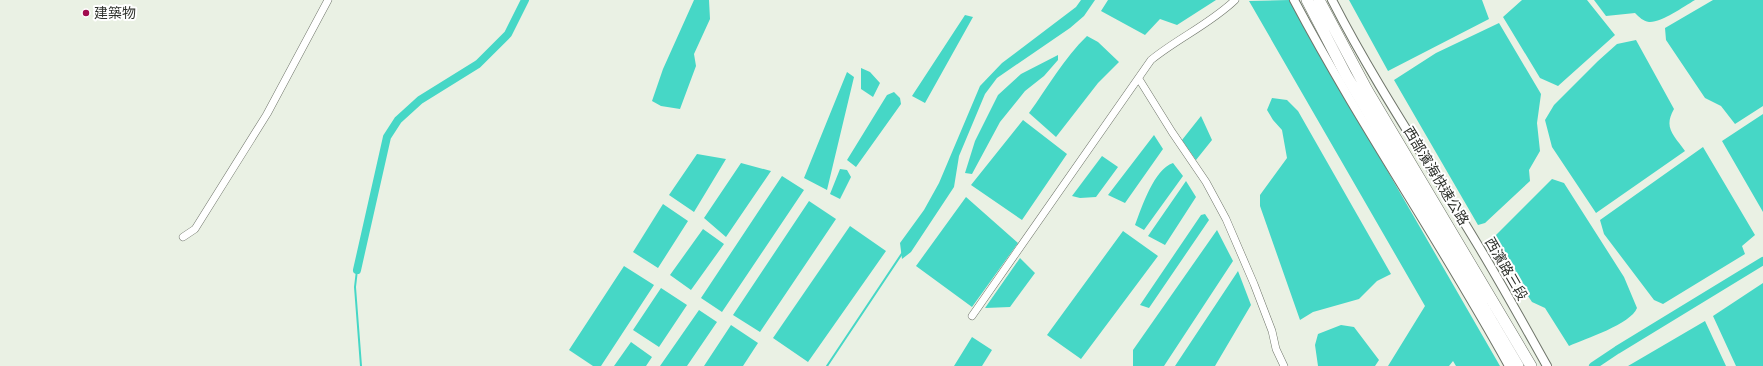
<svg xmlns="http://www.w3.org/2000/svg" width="1763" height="366" font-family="'Nunito Sans','Noto Sans TC',sans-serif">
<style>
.water{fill:#46d7c6}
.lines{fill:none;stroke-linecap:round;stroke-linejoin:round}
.stream{stroke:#46d7c6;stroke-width:2}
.canal{stroke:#46d7c6;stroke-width:8}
.minor-casing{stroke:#6e7469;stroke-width:8}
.tertiary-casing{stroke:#6e7469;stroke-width:10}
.trunk-casing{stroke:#6e7469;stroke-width:12}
.minor{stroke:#fff;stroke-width:7}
.tertiary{stroke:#fff;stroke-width:8}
.trunk{stroke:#fff;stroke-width:11}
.poi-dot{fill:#a10b4e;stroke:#fff;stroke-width:1.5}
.labels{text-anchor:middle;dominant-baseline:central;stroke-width:4;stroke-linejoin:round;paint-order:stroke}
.poi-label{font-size:14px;fill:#2e312c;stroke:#fff;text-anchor:start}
.street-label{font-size:14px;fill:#2e312c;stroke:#fff}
</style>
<rect width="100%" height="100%" fill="#eaf1e4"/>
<path class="water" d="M 694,0 L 709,0 L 710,19 L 694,54 L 696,66 L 680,109 L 661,106 L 652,101 L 663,69 Z
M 1081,0 L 1095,0 L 1084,16 L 1070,28 L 997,78 L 985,94 L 959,156 L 954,187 L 911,252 L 902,259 L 900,243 L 924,210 L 939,183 L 980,86 L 1002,63 L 1076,7 Z
M 1108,0 L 1216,0 L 1177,25 L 1160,19 L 1145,35 L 1101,11 Z
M 1289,0 L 1500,366 L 1456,366 L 1453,361 L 1449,366 L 1388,366 L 1425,306 L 1249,1 Z
M 1349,0 L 1482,0 L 1489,19 L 1388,71 Z
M 1522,0 L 1587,0 L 1615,35 L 1558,86 L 1540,78 L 1503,17 Z
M 1594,0 L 1695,0 C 1683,7 1661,23 1649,22 C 1643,21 1639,17 1635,13 L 1606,16 Z
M 1713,0 L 1763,0 L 1763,106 L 1735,124 L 1721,106 L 1705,98 L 1666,40 L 1665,28 Z
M 965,15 L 973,17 L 925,103 L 912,96 Z
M 1499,23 L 1541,94 L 1537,123 L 1540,151 L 1529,170 L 1530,181 L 1485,223 L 1478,225 L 1394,80 L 1436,53 Z
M 1087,36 L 1098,42 L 1119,62 L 1098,83 L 1056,137 L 1029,113 C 1048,87 1064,58 1087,36 Z
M 1636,40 L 1674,109 C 1663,128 1674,135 1685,151 L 1596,213 L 1552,147 L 1545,120 L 1554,105 L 1598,61 L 1617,44 Z
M 1058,55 L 1058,60 L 1044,76 L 1025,91 L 1000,122 L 972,174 L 965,173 L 975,141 L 998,95 L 1021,74 Z
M 861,68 L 870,72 L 880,83 L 873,97 L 861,89 Z
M 847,72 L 854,77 L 827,190 L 804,178 Z
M 894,92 L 900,98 L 901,104 L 856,167 L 847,160 L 887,95 Z
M 1272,98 L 1287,100 L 1298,111 L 1391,274 L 1377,281 L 1359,299 L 1313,312 L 1300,320 L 1260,206 L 1260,195 L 1287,158 L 1282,130 L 1273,120 L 1267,110 Z
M 1763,114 L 1763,212 L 1722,141 Z
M 1201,116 L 1212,140 L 1196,160 L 1182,140 Z
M 1023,120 L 1067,154 L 1022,220 L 971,185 Z
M 1154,135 L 1163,149 L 1125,203 L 1108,195 Z
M 1703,147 L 1755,235 L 1742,246 L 1745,254 L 1663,304 L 1654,300 L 1604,234 L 1600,220 Z
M 697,154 L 726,159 L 694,212 L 669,195 Z
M 1102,156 L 1118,167 L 1096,197 L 1080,198 L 1072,196 Z
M 741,163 L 771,171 L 726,237 L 704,218 Z
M 1173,163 L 1183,176 L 1144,230 L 1135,225 C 1142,207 1154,169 1173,163 Z
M 840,169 L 847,170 L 851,177 L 840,199 L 830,194 Z
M 782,176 L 804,190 L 722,312 L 701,298 Z
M 1552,179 L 1564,183 L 1624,277 L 1637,308 C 1631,324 1585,339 1569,346 L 1545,308 L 1532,302 L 1499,253 L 1494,237 Z
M 1186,181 L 1196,197 L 1165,245 L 1148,236 Z
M 966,197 L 1018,243 L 972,307 L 916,266 Z
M 809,201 L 836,219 L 760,332 L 733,315 Z
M 663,204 L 688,221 L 658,268 L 633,252 Z
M 1205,214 L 1209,220 L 1149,308 L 1140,305 L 1201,215 Z
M 850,226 L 886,251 L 808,362 L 773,338 Z
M 703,229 L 724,244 L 691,290 L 670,275 Z
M 1217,230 L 1233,261 L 1164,366 L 1133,366 L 1133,350 Z
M 1123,231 L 1158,256 L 1081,359 L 1047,335 Z
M 1020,258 L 1035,273 L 1010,307 L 985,308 Z
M 624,266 L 654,285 L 601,366 L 593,366 L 569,350 Z
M 1238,271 L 1251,305 L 1215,366 L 1175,366 Z
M 1763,283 L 1763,366 L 1736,366 L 1713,316 Z
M 661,288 L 687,305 L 659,347 L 633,330 Z
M 699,310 L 717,322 L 687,366 L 660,366 Z
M 1705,321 L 1726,366 L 1628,366 Z
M 731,325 L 758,343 L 743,366 L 704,366 Z
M 1341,325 L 1354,327 L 1379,360 L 1375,366 L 1318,366 L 1315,345 L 1318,334 Z
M 972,337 L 992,350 L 982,366 L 954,366 Z
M 631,342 L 652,357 L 646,366 L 614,366 Z"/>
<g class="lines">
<path class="stream" d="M 357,270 L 355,287 L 361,366
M 827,366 L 903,252"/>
<path class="canal" d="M 357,270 L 387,137 L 398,120 L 420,100 L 478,64 L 508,34 L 525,0
M 1593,366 L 1617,350 L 1763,261"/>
<defs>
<path id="minor" d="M 1139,79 L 1172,132 L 1206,182 L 1226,219 L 1254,284 L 1272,331 L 1276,349 L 1284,366
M 183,237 L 195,229 L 267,114 L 328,0
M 972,316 L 1151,60 C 1178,38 1210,24 1235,0"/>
<path id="tertiary" d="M 1294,0 C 1360,125 1441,242 1509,366
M 1332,0 C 1375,84 1428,162 1476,242 C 1501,283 1524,325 1547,366"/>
<path id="trunk" d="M 1307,0 L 1346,75 L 1518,366
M 1319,0 L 1367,90 L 1531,366"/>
</defs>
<use href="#minor" class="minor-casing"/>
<use href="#tertiary" class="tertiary-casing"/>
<use href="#trunk" class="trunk-casing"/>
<use href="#minor" class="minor"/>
<use href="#tertiary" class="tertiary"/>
<use href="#trunk" class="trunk"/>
</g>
<circle class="poi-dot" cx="86" cy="13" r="4"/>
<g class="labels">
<g class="poi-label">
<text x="94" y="13">建築物</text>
</g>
<g class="street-label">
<text transform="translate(1436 176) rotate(59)">西部濱海快速公路</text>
<text transform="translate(1506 269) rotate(60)">西濱路三段</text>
</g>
</g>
</svg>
